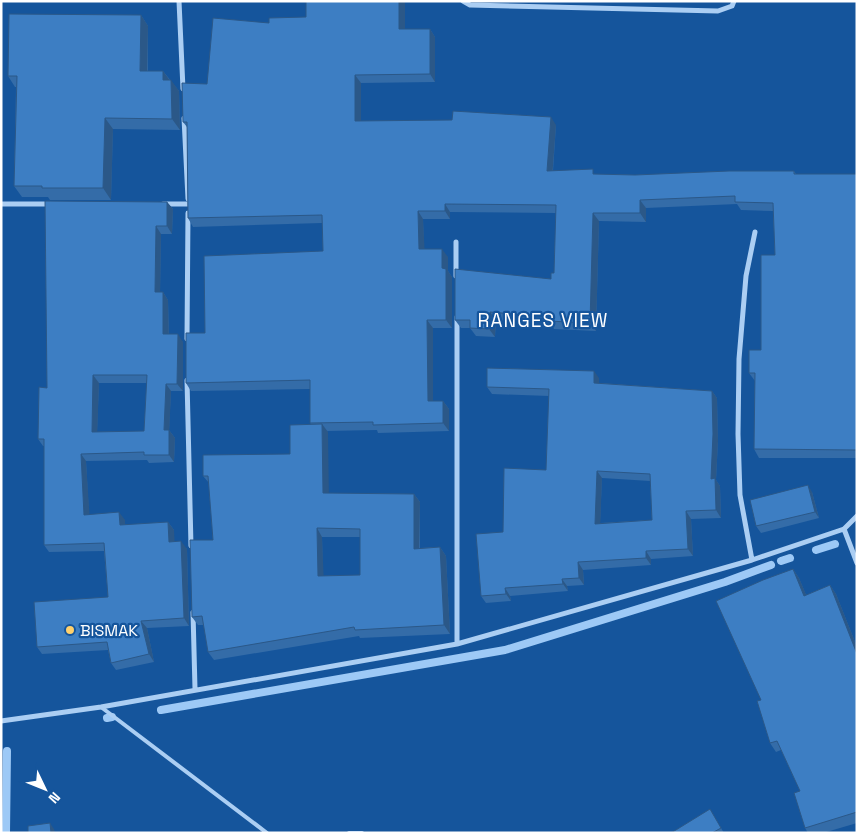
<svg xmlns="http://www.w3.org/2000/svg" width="858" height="834" font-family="'Space Grotesk',sans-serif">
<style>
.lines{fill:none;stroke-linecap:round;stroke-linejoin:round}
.stream{stroke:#9dc9f6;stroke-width:8}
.lane{stroke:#abcef3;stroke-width:4}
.street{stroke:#abcef3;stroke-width:5}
.wall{fill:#346ca8;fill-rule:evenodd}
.shaded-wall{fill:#2b5888}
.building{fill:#3d7ec3;stroke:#2b5888;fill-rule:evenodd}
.poi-dot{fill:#ffd06d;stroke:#15559c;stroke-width:2}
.labels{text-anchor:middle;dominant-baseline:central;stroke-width:4.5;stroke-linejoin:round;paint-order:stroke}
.poi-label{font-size:16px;fill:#fff;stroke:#15559c;text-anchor:start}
.quarter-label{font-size:19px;letter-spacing:1px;fill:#fff;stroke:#15559c}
</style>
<rect width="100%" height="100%" fill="#15559c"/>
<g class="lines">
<path class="stream" d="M 816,550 L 835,544
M 781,561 L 790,558
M 161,710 L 505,650 L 725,582 L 771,565
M 107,718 L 112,717
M 6,833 L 7,751"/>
<path class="lane" d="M 101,707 L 267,833
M 349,833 L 362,833"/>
<path class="street" d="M 179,1 L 183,89
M 463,1 L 470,5 L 718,11 L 732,6 L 734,1
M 184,118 L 188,199
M 1,204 L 50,204
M 163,204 L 188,204
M 456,242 L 456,276
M 457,317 L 457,644
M 187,339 L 188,213
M 187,380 L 191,546
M 844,529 L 857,563
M 752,560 L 740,495 L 738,434 L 739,359 L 746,276 L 755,232
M 193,612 L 195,689
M 1,721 L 101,707 L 457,644 L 752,560 L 844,529 L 857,516"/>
</g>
<path class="wall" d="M 405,1 L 405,29 L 430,29 L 435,37 L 435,82 L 361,83 L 361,121 L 556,125 L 553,171 L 596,174 L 635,175 L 794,171 L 796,174 L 857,174 L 857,458 L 759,458 L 754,449 L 755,381 L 749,373 L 761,350 L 775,255 L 773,211 L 741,210 L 737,204 L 646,208 L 646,222 L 599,221 L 596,331 L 554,329 L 552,325 L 496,320 L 495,337 L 476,336 L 470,328 L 461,328 L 455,320 L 551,279 L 554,273 L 556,213 L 450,212 L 450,219 L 423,219 L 424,249 L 448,257 L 448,271 L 452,277 L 452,328 L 433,328 L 433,401 L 443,401 L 449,409 L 449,431 L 378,433 L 377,430 L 326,431 L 328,432 L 328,493 L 414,494 L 420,502 L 420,548 L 440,547 L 446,556 L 450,634 L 360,638 L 359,636 L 214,660 L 208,652 L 204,625 L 198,625 L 192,617 L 213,540 L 209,483 L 203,476 L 290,454 L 311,424 L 310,423 L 310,389 L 191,391 L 186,383 L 205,333 L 323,251 L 322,223 L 193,227 L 188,218 L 187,127 L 183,122 L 207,84 L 269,23 ZM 322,537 L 360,537 L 360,575 L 323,576 Z
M 141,15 L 148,26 L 148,71 L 163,71 L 179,91 L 180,130 L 113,129 L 111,200 L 50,200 L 48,197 L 22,197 L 14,186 L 16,87 L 15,87 L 8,76 Z
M 167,202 L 173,209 L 172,234 L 161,234 L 160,292 L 163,292 L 168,300 L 169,334 L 183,342 L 183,391 L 171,391 L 169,430 L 175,438 L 174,462 L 149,463 L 147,460 L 86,461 L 89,514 L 125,520 L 125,525 L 168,522 L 174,530 L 174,542 L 187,549 L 189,626 L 147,628 L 154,662 L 116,670 L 111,663 L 108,650 L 42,654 L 37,647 L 108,597 L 104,551 L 49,552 L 44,545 L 44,446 L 43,446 L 38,439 ZM 99,383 L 147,383 L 144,431 L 97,432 Z
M 599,378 L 599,383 L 712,391 L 717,398 L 718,441 L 716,480 L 720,486 L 721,518 L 691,519 L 693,556 L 651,559 L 651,565 L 583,570 L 584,585 L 567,586 L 568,591 L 510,596 L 511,601 L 486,603 L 481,596 L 503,532 L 546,470 L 549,396 L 492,394 L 487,387 ZM 602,478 L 650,481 L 652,520 L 600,523 Z
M 812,492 L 819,518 L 761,533 L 756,526 Z
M 793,569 L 799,578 L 806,595 L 830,585 L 836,594 L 857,647 L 857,823 L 823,833 L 808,833 L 805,828 L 800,791 L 781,750 L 776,752 L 770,743 L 761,700 Z
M 714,816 L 724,833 L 671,833 Z"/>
<path class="shaded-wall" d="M 399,1 L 405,1 L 405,37 L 399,29 Z
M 141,15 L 148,26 L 147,82 L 140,71 Z
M 430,29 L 435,37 L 435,82 L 430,74 Z
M 163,71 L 171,82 L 163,80 Z
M 355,75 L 361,83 L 361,129 L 355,121 Z
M 171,80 L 179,91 L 180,130 L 172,119 Z
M 551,117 L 556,125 L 552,179 L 547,171 Z
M 105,118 L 113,129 L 111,200 L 103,188 Z
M 640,200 L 646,208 L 646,222 L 640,213 Z
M 167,202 L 173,209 L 172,234 L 167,226 Z
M 445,204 L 450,212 L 450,219 L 445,211 Z
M 418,211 L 423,219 L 425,257 L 419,249 Z
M 593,213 L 599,221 L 596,331 L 590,323 Z
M 156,226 L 161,234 L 160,300 L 155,292 Z
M 442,249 L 448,257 L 448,271 L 452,277 L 452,328 L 446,320 L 442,268 Z
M 163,292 L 168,300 L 169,342 L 163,334 Z
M 490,312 L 496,320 L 495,337 L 489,329 Z
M 427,320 L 433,328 L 433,409 L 428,401 Z
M 178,334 L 183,342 L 183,391 L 177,384 Z
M 594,371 L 599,378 L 599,390 L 594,383 Z
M 93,375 L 99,383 L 97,440 L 92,432 Z
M 166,384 L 171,391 L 169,438 L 164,430 Z
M 712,391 L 717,398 L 718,441 L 716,480 L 720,486 L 721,518 L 716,510 L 711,479 Z
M 443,401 L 449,409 L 449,431 L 443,423 Z
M 322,424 L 328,432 L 329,501 L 323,493 Z
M 169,430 L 175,438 L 174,462 L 169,455 Z
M 81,454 L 86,461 L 90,522 L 84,515 Z
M 597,471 L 602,478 L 600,531 L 595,524 Z
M 808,485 L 812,492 L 819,518 L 815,512 Z
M 414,494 L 420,502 L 419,557 L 414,549 Z
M 686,511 L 691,519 L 693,556 L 688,549 Z
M 119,512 L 125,520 L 125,532 L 120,525 Z
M 168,522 L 174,530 L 175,549 L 169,542 Z
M 317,528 L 322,537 L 324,585 L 318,576 Z
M 181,541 L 187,549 L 189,626 L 184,618 Z
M 440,547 L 446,556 L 450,634 L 444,625 Z
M 646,551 L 651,559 L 651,565 L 646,558 Z
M 578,562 L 583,570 L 584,585 L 579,578 Z
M 793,569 L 799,578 L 810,604 L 804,596 Z
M 562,579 L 567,586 L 568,591 L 563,584 Z
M 830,585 L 836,594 L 857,647 L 857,654 Z
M 505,588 L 510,596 L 511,601 L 506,594 Z
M 141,621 L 147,628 L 154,662 L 149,654 Z
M 50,823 L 54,829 L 55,833 L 51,833 Z"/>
<path class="building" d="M 306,1 L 399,1 L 399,29 L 430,29 L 430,74 L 355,75 L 355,121 L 452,120 L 453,111 L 551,117 L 547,171 L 593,169 L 593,174 L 635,175 L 729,171 L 794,171 L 794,174 L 857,174 L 857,450 L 754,449 L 755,373 L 749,373 L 749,350 L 761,350 L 761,255 L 775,255 L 773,203 L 735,202 L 735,196 L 640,200 L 640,213 L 593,213 L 590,323 L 548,321 L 549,317 L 490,312 L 489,329 L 470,328 L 470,320 L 455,320 L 455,269 L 551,279 L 551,273 L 554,273 L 556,205 L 445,204 L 445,211 L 418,211 L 419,249 L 442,249 L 442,268 L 446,269 L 446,320 L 427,320 L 428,401 L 443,401 L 443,423 L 373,425 L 373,422 L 310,423 L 310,380 L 186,383 L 186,333 L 205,333 L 204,256 L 323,251 L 322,215 L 188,218 L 187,122 L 183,122 L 182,83 L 207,84 L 213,18 L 269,23 L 269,18 L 306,17 Z
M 9,14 L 141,15 L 140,71 L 163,71 L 163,80 L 171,80 L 172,119 L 105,118 L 103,188 L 42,188 L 42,186 L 14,186 L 17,76 L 8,76 Z
M 45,201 L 167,202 L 167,226 L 156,226 L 155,292 L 163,292 L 163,334 L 178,334 L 177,384 L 166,384 L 164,430 L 169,430 L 169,455 L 144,455 L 144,452 L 81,454 L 84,515 L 119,512 L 120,525 L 168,522 L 169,542 L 181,541 L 184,618 L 141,621 L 149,654 L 111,663 L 107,642 L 37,647 L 34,602 L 108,597 L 104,543 L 44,545 L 44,439 L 38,439 L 39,387 L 47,388 ZM 93,375 L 147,375 L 144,431 L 92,432 Z
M 487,368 L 594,371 L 594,383 L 712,391 L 713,434 L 711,479 L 715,478 L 716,510 L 686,511 L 688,549 L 646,551 L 646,558 L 578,562 L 579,578 L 562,579 L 563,584 L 505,588 L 506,594 L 481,596 L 476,534 L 503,532 L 504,468 L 546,470 L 549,389 L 487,387 ZM 597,471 L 650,474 L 652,520 L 595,524 Z
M 322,424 L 323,493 L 414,494 L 414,549 L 440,547 L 444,625 L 355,630 L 354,627 L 208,652 L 202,616 L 192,617 L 190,540 L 213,540 L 208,476 L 203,476 L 203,455 L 290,454 L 290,425 ZM 317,528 L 360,529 L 360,575 L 318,576 Z
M 808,485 L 815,512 L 756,526 L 750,500 Z
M 793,569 L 804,596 L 830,585 L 857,654 L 857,812 L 805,828 L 794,793 L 800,791 L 777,741 L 770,743 L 757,701 L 761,700 L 716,601 L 763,580 Z
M 710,809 L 721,828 L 712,833 L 671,833 Z
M 50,823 L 51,833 L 28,833 L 28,826 Z"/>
<circle class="poi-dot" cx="70" cy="630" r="5"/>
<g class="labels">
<g class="poi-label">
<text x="80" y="630">BISMAK</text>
</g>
<g class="quarter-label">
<text x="543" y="320">RANGES VIEW</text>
</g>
</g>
<rect width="858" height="834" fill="none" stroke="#ffffff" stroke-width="5"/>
<g transform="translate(45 789) rotate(133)" stroke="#15559c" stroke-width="4" paint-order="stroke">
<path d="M0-4L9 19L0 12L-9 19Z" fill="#ffffff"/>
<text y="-8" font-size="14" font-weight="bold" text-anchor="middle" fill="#ffffff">N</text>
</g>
</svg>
